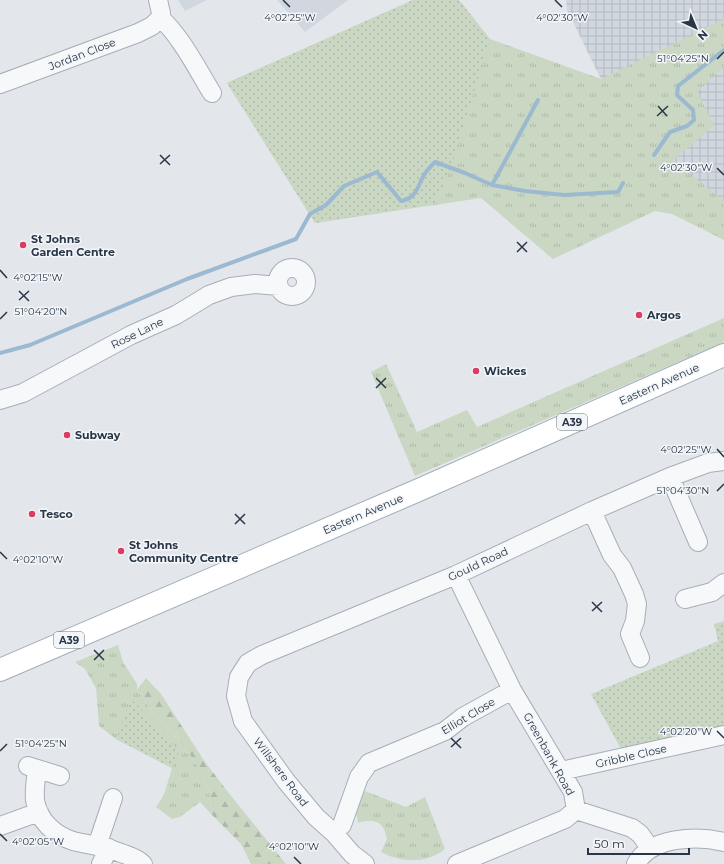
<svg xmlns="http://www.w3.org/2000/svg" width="724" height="864" font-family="Montserrat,sans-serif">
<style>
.built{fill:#d1d7df}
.industrial{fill:url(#industrial-grid)}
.grass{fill:url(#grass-tufts)}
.forest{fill:url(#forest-firs)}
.park{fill:url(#park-dots)}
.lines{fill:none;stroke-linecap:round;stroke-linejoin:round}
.stream{stroke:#9bb9d0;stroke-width:4}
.minor-casing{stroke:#a7aeb7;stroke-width:20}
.major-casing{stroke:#a1adba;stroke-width:24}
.minor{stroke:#f6f8fa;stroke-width:18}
.major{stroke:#fff;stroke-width:22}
.ticks{fill:none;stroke:#283647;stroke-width:1.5}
.poi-dot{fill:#dd3c62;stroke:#f3f6f9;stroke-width:1.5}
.labels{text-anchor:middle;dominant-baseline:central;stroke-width:3;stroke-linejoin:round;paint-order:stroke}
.shield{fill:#f3f6f9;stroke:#65707c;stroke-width:1}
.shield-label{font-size:10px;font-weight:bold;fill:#283647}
.street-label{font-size:11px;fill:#283647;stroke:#f3f6f9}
.poi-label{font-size:11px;font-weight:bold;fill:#283647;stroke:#f3f6f9;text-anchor:start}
.ticks-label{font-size:10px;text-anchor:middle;fill:#283647;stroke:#f3f6f9;stroke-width:3;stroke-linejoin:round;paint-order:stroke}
</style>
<defs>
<pattern id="industrial-grid" width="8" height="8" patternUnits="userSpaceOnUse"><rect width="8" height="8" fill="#d1d7df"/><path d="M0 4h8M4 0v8" fill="none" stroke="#b3b9c1"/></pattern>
<pattern id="grass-tufts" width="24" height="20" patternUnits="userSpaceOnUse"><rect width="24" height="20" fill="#cad7c3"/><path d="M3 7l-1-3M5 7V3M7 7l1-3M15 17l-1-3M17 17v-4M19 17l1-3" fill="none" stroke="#aeb9a9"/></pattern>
<pattern id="forest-firs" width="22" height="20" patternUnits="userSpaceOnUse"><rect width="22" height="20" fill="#cad7c3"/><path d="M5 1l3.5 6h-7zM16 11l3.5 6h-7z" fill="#aeb9a9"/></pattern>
<pattern id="park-dots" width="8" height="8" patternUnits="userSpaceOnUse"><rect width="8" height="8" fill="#cad7c3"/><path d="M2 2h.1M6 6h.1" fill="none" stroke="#aeb9a9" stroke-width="1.8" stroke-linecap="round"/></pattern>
</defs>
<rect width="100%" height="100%" fill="#e3e7ec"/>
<path class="built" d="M 178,0 L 207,0 L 185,11 Z
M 277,0 L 348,0 L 305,32 Z"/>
<path class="industrial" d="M 566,0 L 724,0 L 724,211 L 682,186 L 601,79 L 567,10 Z"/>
<path class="grass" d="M 413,0 L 459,0 L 490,39 L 601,79 L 724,19 L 724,67 L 697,92 L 714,126 L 673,160 L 724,201 L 724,240 L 672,214 L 655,211 L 553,259 L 481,198 L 315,223 L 227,83 Z
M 724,318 L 724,342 L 415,476 L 371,372 L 386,364 L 417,432 L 467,410 L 477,427 Z
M 118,645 L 123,662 L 137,684 L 137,690 L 158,719 L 181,742 L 196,763 L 209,791 L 212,815 L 200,802 L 180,817 L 172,819 L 156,807 L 164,795 L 172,768 L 116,739 L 99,726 L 96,688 L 85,669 L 75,662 Z
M 365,791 L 406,807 L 425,797 L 445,849 C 427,864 401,863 381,852 L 387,839 C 384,821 374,818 358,823 L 356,811 Z"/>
<path class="forest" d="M 146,678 L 161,694 L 205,762 L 228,792 L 286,864 L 251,864 L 241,844 L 212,815 L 209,791 L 196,763 L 181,742 L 158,719 L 137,690 Z"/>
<path class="park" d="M 413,0 L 459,0 L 490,39 L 451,168 L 435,203 L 315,223 L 227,83 Z
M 724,621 L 724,727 L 622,751 L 591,694 L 718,641 L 714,624 Z
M 131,698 L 179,751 L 172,768 L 116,739 Z"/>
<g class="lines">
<path class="stream" d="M 654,155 L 670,132 L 687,126 L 694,120 L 693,110 L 677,95 L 678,86 L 724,50
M 492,185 L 538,100
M 0,353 L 30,345 L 187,279 L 296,239 L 310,214 L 326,205 L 344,186 L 377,172 L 401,201 C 417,198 417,187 424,175 C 427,170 431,166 435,162 L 465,173 L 492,185 L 525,191 L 564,195 L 618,192 L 623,183"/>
<defs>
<path id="minor" d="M 158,0 L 161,13 L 160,18 C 179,33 199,72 212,93
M 0,84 L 138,33 L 152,26 L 160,18
M278 282a14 14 0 1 1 28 0a14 14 0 1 1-28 0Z
M 0,400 L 23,393 L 131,335 L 176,315 L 209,295 L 231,287 L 255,284 L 279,286
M 670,477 L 698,542
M 592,511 L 612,555 L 622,568 L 634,594 L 637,604 L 635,621 L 630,634 L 640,658
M 456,575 L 512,690 L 573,792 L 576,810
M 685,599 L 712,592 L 724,583
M 28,766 L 60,776
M 37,769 C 36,779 34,790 35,800 C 38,820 54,835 73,841 C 89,845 105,846 121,853 C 129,856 137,858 143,864
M 561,771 L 724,735
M 576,810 L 632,828 L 640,834 L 650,848
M 0,826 L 39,812
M 334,833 L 342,825 L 359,777 L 369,763 L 445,731 L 463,717 L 512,690
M 97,846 L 113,798
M 101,864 L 109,848
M 365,864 L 352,854 L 334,833 L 316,817 L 286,781 L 243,721 L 236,696 L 239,677 L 248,663 L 262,655 L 456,575 L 592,511 L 670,477 L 708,463 L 724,461
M 457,864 L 565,819 L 576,810
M 636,864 C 650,837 697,835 724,842"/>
<path id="major" d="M 0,670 L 421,489 L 724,355"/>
</defs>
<use href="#minor" class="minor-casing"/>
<use href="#major" class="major-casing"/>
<use href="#minor" class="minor"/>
<use href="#major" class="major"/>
</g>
<path class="ticks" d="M 283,0 L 290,7M 555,0 L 562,7M 717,59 L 724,52M 658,106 L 667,116M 657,116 L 668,106M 160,155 L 170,165M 160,164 L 170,155M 717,168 L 724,175M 517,242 L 527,252M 517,252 L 527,242M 0,270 L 7,278M 19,291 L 29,301M 19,300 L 29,291M 0,319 L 7,312M 376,378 L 386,388M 376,388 L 386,378M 717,449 L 724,457M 717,491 L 724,484M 235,514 L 245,524M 235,524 L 245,514M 0,552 L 7,559M 592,602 L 602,612M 592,611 L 602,602M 94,650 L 104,660M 94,660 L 104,650M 717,731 L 724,738M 451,738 L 461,748M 451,747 L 461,738M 0,751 L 7,744M 0,834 L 7,841M 294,857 L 301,864"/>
<g class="poi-dot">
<circle cx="23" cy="245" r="4"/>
<circle cx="639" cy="315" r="4"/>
<circle cx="476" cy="371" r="4"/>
<circle cx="67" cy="435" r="4"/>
<circle cx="32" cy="514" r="4"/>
<circle cx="121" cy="551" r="4"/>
</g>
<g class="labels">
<g class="shield">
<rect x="557" y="414" width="30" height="16" rx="3"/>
<rect x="54" y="632" width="30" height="16" rx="3"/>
</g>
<g class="shield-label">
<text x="572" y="422">A39</text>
<text x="69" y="640">A39</text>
</g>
<g class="street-label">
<text transform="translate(82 54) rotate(-21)">Jordan Close</text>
<text transform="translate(137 333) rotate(-26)">Rose Lane</text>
<text transform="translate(659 384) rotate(-24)">Eastern Avenue</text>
<text transform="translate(363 514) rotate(-23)">Eastern Avenue</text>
<text transform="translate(478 564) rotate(-25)">Gould Road</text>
<text transform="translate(468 716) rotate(-31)">Elliot Close</text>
<text transform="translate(549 754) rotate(61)">Greenbank Road</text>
<text transform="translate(631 756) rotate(-13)">Gribble Close</text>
<text transform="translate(281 772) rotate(53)">Willshere Road</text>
</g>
<g class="poi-label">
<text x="31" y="239">St Johns<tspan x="31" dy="13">Garden Centre</tspan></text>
<text x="647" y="315">Argos</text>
<text x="484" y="371">Wickes</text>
<text x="75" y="435">Subway</text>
<text x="40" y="514">Tesco</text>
<text x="129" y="545">St Johns<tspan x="129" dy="13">Community Centre</tspan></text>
</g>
</g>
<g class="ticks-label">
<text x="290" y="21">4°02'25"W</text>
<text x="562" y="21">4°02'30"W</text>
<text x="683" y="62">51°04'25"N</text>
<text x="686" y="171">4°02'30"W</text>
<text x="38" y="281">4°02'15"W</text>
<text x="41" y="315">51°04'20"N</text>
<text x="686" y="453">4°02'25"W</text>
<text x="683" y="494">51°04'30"N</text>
<text x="38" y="563">4°02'10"W</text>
<text x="686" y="735">4°02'20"W</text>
<text x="41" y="747">51°04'25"N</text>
<text x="38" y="845">4°02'05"W</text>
<text x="294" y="850">4°02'10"W</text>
</g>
<g transform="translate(696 28) rotate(136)" stroke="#f3f6f9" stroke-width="3" paint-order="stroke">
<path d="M0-3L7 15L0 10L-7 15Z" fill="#283647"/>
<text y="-6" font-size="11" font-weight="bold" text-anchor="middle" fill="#283647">N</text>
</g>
<path d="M588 848v6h101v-6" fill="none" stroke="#283647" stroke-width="2"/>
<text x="594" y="848" font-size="12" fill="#283647" stroke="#f3f6f9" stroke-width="3" paint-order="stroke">50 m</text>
</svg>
